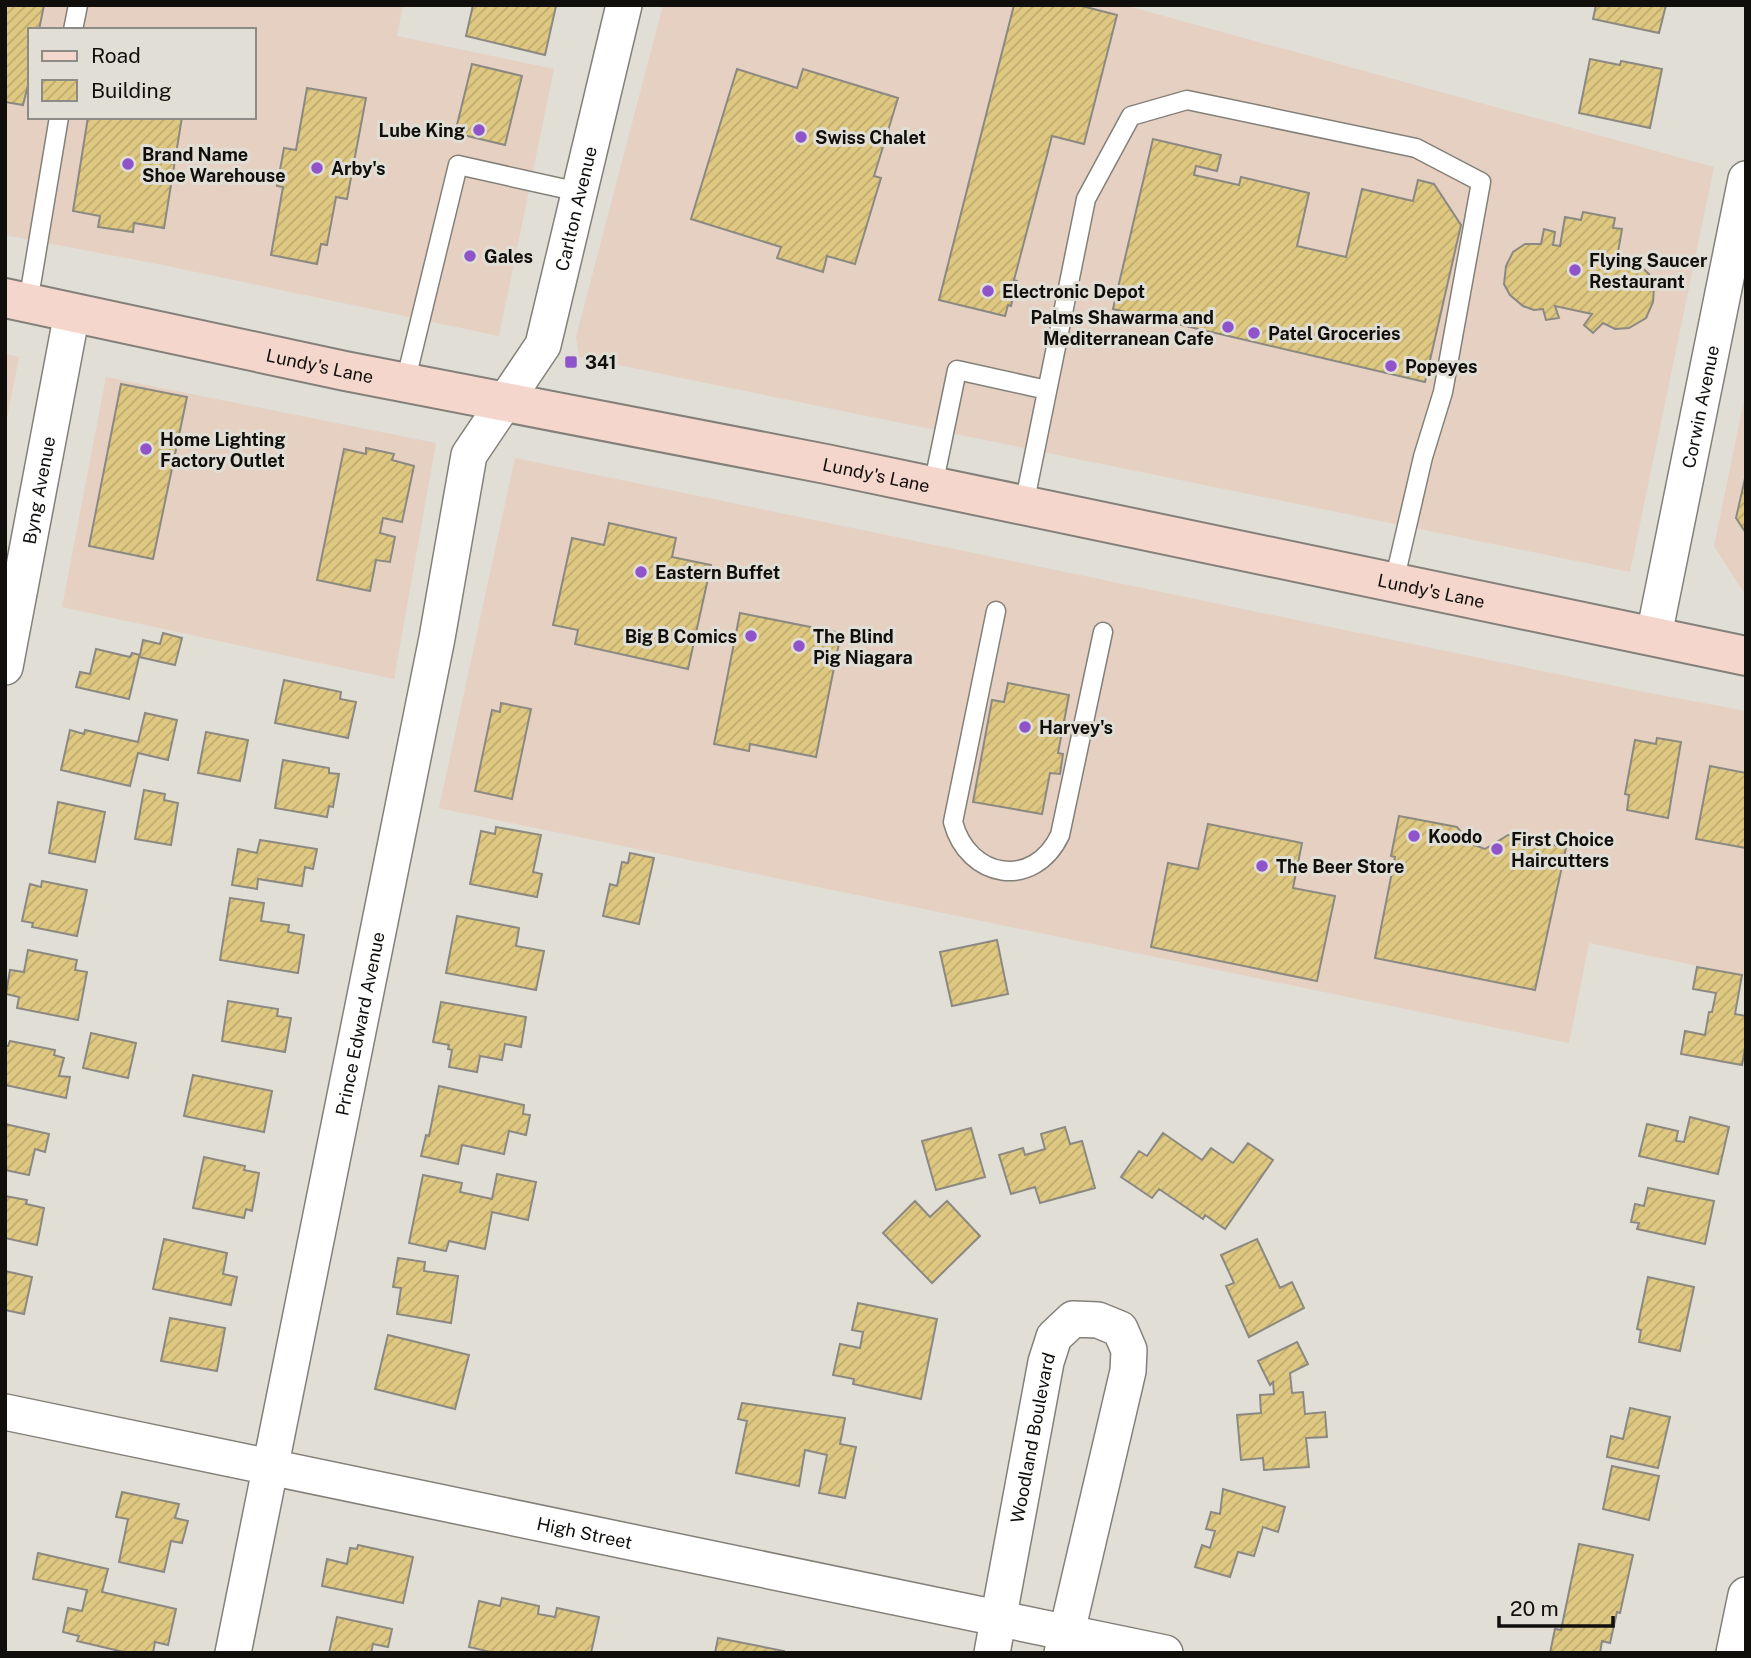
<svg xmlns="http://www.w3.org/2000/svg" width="1751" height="1658" font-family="'Public Sans',sans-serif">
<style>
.commercial{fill:#e5d0c2;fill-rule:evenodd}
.building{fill:url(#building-hatch);stroke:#8c8982;stroke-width:2}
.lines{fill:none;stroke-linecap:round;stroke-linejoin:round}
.service-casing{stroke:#838079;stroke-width:21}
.minor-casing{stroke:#838079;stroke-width:38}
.secondary-casing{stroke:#838079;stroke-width:42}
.service{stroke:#fff;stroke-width:18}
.minor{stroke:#fff;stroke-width:35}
.secondary{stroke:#f5d6cc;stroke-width:38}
.poi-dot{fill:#8f53ca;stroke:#e1ded6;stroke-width:2.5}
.labels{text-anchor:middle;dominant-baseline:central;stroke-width:6;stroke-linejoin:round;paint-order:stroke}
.poi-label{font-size:18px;font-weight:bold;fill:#100f0c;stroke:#e1ded6;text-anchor:start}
.street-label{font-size:18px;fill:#100f0c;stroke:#e1ded6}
</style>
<defs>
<pattern id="building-hatch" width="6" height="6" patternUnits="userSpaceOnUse" patternTransform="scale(1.75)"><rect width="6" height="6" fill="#dfc881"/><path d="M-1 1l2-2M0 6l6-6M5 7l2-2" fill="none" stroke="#beab6e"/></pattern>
</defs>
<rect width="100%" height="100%" fill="#e1ded6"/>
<path class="commercial" d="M 5,5 L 403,5 L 397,36 L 554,69 L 499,336 L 163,265 L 5,235 ZM 30,30 L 254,30 L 254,117 L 30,117 Z
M 663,5 L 1124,5 L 1714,167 L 1630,572 L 579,357 L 576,337 Z
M 5,354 L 19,357 L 5,428 Z
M 106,377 L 436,443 L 394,679 L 62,607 Z
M 1746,391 L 1746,596 L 1714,546 Z
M 515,458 L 1639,691 L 1746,711 L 1746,976 L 1589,943 L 1569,1043 L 439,808 Z"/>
<path class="building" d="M 5,5 L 44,5 L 39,30 L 30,30 L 30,77 L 23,105 L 5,102 Z
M 473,5 L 556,6 L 545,55 L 466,36 Z
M 1014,5 L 1078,5 L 1117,15 L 1084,144 L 1052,136 L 1014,280 L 1017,281 L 1011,306 L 1008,305 L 1005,316 L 939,300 Z
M 1596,5 L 1666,5 L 1659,33 L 1593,19 Z
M 1590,59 L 1620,65 L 1621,61 L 1662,69 L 1650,128 L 1579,113 Z
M 472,64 L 522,76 L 505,145 L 455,133 Z
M 737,69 L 797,88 L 803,69 L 898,98 L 874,176 L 881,178 L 855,264 L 827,256 L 823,272 L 777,258 L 781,247 L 691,219 Z
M 307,88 L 366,98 L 347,199 L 336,197 L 327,245 L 321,244 L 317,264 L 271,255 L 283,187 L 277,186 L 284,148 L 296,150 Z
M 88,117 L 182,117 L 164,228 L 134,223 L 133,232 L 98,227 L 100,216 L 73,211 Z
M 1153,139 L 1221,155 L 1217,171 L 1196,166 L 1194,175 L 1239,185 L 1241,177 L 1309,193 L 1297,246 L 1346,257 L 1362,189 L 1413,201 L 1418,180 L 1434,184 L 1461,225 L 1425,382 L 1113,309 Z
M 1583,212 L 1615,218 L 1613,228 L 1622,229 L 1617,258 L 1637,263 L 1649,274 L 1654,287 L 1653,302 L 1646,318 L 1629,328 L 1615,329 L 1603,323 L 1593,333 L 1584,325 L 1592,314 L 1555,306 L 1559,318 L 1546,320 L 1543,309 L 1534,310 L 1523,306 L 1510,295 L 1504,284 L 1506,266 L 1513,252 L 1525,244 L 1541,244 L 1544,229 L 1555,232 L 1553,245 L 1560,246 L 1565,217 L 1581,220 Z
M 121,384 L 187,397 L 153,559 L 89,546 Z
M 366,448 L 394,454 L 392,460 L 414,466 L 402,522 L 383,518 L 380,533 L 395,537 L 390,562 L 376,560 L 370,591 L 317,580 L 344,449 L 366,454 Z
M 1746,474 L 1746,533 L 1736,518 Z
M 609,523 L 676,538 L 672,557 L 711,565 L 688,669 L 575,644 L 578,630 L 553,625 L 572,538 L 604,545 Z
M 740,613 L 841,633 L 816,757 L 750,744 L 749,751 L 714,744 Z
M 163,633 L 182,638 L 175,665 L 139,657 L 129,699 L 76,687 L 80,672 L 90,674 L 96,649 L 130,657 L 132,653 L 140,655 L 143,640 L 160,644 Z
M 284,680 L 341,692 L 340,699 L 356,702 L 348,738 L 275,723 Z
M 1008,683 L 1069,695 L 1058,753 L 1063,754 L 1060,774 L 1050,773 L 1042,814 L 973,802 L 992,700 L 1004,702 Z
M 501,703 L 531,709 L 512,799 L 475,791 L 492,710 L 500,712 Z
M 145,713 L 177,720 L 168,760 L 138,753 L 130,786 L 61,770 L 70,730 L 84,734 L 85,730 L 138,742 Z
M 206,732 L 248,740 L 240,781 L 198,773 Z
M 1657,738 L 1681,742 L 1668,818 L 1627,810 L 1629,795 L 1625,794 L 1635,740 L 1656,744 Z
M 283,760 L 329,768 L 329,773 L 339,774 L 333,807 L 329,806 L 327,817 L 275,808 Z
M 1710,766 L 1746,773 L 1746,848 L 1696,839 Z
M 144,790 L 165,794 L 164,800 L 178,803 L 171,845 L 135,839 Z
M 58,802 L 105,812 L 95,862 L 49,853 Z
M 1399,816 L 1457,827 L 1471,844 L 1485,849 L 1508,835 L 1566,848 L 1535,990 L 1375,958 L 1395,857 L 1391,856 Z
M 1208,824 L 1302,843 L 1293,888 L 1335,896 L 1317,981 L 1151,947 L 1168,863 L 1198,869 Z
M 496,827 L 541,835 L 533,872 L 542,874 L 537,897 L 470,884 L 481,831 L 495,834 Z
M 260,840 L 317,849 L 313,869 L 305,867 L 302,886 L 258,879 L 257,889 L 232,885 L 238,849 L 257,853 Z
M 630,853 L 654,858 L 639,924 L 603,916 L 610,884 L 617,886 L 622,862 L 628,863 Z
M 42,881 L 87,890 L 77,936 L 32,927 L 33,923 L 22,921 L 30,884 L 41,887 Z
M 230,898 L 264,903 L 261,921 L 289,925 L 288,932 L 304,935 L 298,973 L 220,960 Z
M 457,916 L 519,928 L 516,946 L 544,951 L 536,990 L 446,973 Z
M 997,940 L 1008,994 L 952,1006 L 940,952 Z
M 28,950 L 77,960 L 75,970 L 87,972 L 78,1020 L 17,1008 L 19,997 L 6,994 L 10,970 L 24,972 Z
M 1697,967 L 1742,975 L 1735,1014 L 1746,1016 L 1746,1043 L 1742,1065 L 1681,1054 L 1685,1031 L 1705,1035 L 1709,1012 L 1712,1012 L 1716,993 L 1693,989 Z
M 228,1001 L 278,1009 L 277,1016 L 291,1018 L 285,1052 L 222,1041 Z
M 441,1002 L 526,1017 L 521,1047 L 505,1044 L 502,1060 L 480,1056 L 477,1072 L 449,1067 L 452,1050 L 448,1049 L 449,1045 L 433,1042 Z
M 91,1033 L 136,1043 L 128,1078 L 83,1068 Z
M 10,1041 L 55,1050 L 54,1055 L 64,1058 L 59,1076 L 70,1077 L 66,1098 L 5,1085 L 5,1046 L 8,1046 Z
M 193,1075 L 272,1091 L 264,1132 L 184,1116 Z
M 439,1086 L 524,1105 L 523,1114 L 530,1115 L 526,1135 L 509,1131 L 504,1154 L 462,1145 L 458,1164 L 421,1156 L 426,1135 L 429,1136 Z
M 1690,1117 L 1729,1127 L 1718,1174 L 1639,1156 L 1647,1124 L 1678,1131 L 1676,1141 L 1684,1142 Z
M 5,1124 L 49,1134 L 45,1152 L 35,1149 L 29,1175 L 5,1170 Z
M 1065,1127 L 1070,1144 L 1082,1141 L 1095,1188 L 1040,1203 L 1035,1187 L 1011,1194 L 999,1155 L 1023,1148 L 1025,1155 L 1045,1149 L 1041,1134 Z
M 971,1128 L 985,1177 L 936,1190 L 922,1141 Z
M 1163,1133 L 1202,1160 L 1211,1148 L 1233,1163 L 1248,1143 L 1273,1160 L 1225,1229 L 1205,1215 L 1203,1219 L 1159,1189 L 1152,1198 L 1121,1177 L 1139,1151 L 1147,1156 Z
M 204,1157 L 245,1166 L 244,1170 L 259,1173 L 252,1211 L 246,1209 L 244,1218 L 193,1208 Z
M 497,1174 L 536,1182 L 528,1220 L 492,1212 L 485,1249 L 449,1241 L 446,1251 L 409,1243 L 423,1175 L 462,1183 L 460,1192 L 492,1199 Z
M 1648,1188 L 1714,1201 L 1705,1244 L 1637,1229 L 1639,1223 L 1631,1222 L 1635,1204 L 1644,1206 Z
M 5,1196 L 27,1200 L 26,1204 L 44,1208 L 37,1245 L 5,1238 Z
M 915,1201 L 930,1217 L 947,1201 L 980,1236 L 932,1283 L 883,1233 Z
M 164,1239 L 227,1253 L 223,1274 L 237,1277 L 231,1305 L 153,1289 Z
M 1257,1239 L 1280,1288 L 1292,1282 L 1304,1308 L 1249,1337 L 1226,1286 L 1234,1283 L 1221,1255 Z
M 398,1258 L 425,1262 L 424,1271 L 458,1276 L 451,1323 L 397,1314 L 401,1288 L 393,1287 Z
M 5,1271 L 32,1277 L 24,1314 L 5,1310 Z
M 1648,1277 L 1694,1287 L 1680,1351 L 1639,1342 L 1641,1330 L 1637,1329 Z
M 858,1303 L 937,1319 L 921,1399 L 853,1384 L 854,1379 L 833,1375 L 840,1344 L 860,1348 L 863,1332 L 852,1330 Z
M 170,1318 L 225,1328 L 217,1371 L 161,1361 Z
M 388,1335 L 469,1355 L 455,1409 L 375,1389 Z
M 1297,1342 L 1308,1364 L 1290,1373 L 1292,1393 L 1303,1392 L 1305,1414 L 1325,1412 L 1327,1437 L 1306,1438 L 1309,1467 L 1264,1470 L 1263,1458 L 1241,1460 L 1237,1415 L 1261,1413 L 1260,1395 L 1274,1394 L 1273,1382 L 1270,1385 L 1258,1361 Z
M 742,1403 L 845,1418 L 840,1444 L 856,1447 L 845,1498 L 819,1493 L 827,1455 L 805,1450 L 799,1486 L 736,1473 L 747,1421 L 738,1419 Z
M 1630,1408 L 1670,1417 L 1658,1468 L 1607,1457 L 1611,1436 L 1623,1439 Z
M 1612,1466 L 1659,1476 L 1649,1520 L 1603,1509 Z
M 1223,1489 L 1285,1507 L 1278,1532 L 1263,1527 L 1254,1556 L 1238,1552 L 1230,1577 L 1195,1567 L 1202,1545 L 1210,1548 L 1215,1531 L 1206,1529 L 1211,1512 L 1220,1514 Z
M 122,1492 L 179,1504 L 175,1518 L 188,1521 L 182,1543 L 171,1541 L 164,1572 L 119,1562 L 128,1519 L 116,1517 Z
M 1579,1544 L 1633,1555 L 1620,1613 L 1617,1612 L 1610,1643 L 1602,1641 L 1600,1653 L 1550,1653 L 1555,1629 L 1561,1630 Z
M 358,1545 L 413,1557 L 403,1603 L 322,1586 L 327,1559 L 347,1564 L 350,1548 L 357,1549 Z
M 38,1553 L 108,1569 L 102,1592 L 176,1609 L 168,1645 L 155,1642 L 153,1653 L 128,1653 L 77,1641 L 79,1636 L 63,1632 L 68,1608 L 82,1611 L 87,1590 L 33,1579 Z
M 502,1598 L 539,1606 L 538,1614 L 555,1617 L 557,1608 L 599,1617 L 591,1653 L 495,1653 L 469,1647 L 479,1601 L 500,1606 Z
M 337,1617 L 392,1629 L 388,1647 L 373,1644 L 371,1653 L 329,1653 Z
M 718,1638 L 784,1651 L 784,1653 L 715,1653 Z"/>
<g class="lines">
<defs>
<path id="service" d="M 73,30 L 78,5
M 28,303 L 59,117
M 405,383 L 458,165 L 579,192
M 933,486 L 957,370 L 1047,390
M 1024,505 L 1086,199 L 1131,116 L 1187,100 L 1416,148 L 1481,182 L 1443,392 L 1423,457 L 1394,582
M 996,611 L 953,822 C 968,879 1034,890 1060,835 L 1103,632"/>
<g id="minor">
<path id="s1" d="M 1654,635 L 1746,179"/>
<path id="s2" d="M 5,667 L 72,313"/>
<path id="s3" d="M 5,1412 L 1165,1653"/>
<path id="s4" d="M 233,1653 L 437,638 L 469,455 L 543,345 L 624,5"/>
<path id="s5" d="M 992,1653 L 1046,1362 L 1054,1337 L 1073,1319 L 1098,1320 L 1120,1329 L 1129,1350 L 1128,1371 L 1062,1653"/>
<path d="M 1734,1653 L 1746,1595"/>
</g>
<g id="secondary">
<path id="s6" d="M 5,298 L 345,371 L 826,464 L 1746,656"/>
</g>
</defs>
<use href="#service" class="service-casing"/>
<use href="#minor" class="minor-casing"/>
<use href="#secondary" class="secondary-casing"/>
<use href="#service" class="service"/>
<use href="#minor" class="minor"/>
<use href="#secondary" class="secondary"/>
</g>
<g class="poi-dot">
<circle cx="479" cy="130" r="7"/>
<circle cx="801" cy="137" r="7"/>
<circle cx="128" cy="164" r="7"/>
<circle cx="317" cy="168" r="7"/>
<circle cx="470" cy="256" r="7"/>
<circle cx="1575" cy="270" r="7"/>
<circle cx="988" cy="291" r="7"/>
<circle cx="1228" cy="327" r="7"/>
<circle cx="1254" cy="333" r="7"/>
<rect x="564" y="355" width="14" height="14" rx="3.5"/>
<circle cx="1391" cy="366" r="7"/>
<circle cx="146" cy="449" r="7"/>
<circle cx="641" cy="572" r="7"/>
<circle cx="751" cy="636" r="7"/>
<circle cx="799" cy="646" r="7"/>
<circle cx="1025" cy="727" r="7"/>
<circle cx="1414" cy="836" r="7"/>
<circle cx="1497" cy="849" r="7"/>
<circle cx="1262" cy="866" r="7"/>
</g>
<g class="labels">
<g class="poi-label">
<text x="465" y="130" text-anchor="end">Lube King</text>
<text x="815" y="137">Swiss Chalet</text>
<text x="142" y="154">Brand Name<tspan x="142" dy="21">Shoe Warehouse</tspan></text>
<text x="331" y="168">Arby's</text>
<text x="484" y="256">Gales</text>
<text x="1589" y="260">Flying Saucer<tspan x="1589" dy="21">Restaurant</tspan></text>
<text x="1002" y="291">Electronic Depot</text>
<text x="1214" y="317" text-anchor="end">Palms Shawarma and<tspan x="1214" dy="21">Mediterranean Cafe</tspan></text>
<text x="1268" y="333">Patel Groceries</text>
<text x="585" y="362">341</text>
<text x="1405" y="366">Popeyes</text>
<text x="160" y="439">Home Lighting<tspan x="160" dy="21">Factory Outlet</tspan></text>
<text x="655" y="572">Eastern Buffet</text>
<text x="737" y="636" text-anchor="end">Big B Comics</text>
<text x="813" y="636">The Blind<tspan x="813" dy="21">Pig Niagara</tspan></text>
<text x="1039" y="727">Harvey's</text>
<text x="1428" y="836">Koodo</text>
<text x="1511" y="839">First Choice<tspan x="1511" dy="21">Haircutters</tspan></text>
<text x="1276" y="866">The Beer Store</text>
</g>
<g class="street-label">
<text stroke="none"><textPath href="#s4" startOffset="1494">Carlton Avenue</textPath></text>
<text stroke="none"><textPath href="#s6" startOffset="322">Lundy's Lane</textPath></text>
<text stroke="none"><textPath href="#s1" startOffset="233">Corwin Avenue</textPath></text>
<text stroke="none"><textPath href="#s6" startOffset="889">Lundy's Lane</textPath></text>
<text stroke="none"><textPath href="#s2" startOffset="180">Byng Avenue</textPath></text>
<text stroke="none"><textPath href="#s6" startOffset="1456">Lundy's Lane</textPath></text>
<text stroke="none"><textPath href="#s4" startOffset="642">Prince Edward Avenue</textPath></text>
<text stroke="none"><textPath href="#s5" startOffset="219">Woodland Boulevard</textPath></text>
<text stroke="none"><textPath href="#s3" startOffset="592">High Street</textPath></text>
</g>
</g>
<rect width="1751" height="1658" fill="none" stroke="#100f0c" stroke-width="14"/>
<rect x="28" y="28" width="228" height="91" fill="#e1ded6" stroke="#8d8b85" stroke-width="2"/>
<rect x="42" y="51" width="35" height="10" fill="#f5d6cc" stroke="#8d8b85" stroke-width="2"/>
<text x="91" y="63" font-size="21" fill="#100f0c">Road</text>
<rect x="42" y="80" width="35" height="21" fill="url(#building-hatch)" stroke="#8d8b85" stroke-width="2"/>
<text x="91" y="98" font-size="21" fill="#100f0c">Building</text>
<path d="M1499 1616v10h114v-10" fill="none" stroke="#100f0c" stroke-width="3.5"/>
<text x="1510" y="1616" font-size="21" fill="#100f0c" stroke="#e1ded6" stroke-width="5" paint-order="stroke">20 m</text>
</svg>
